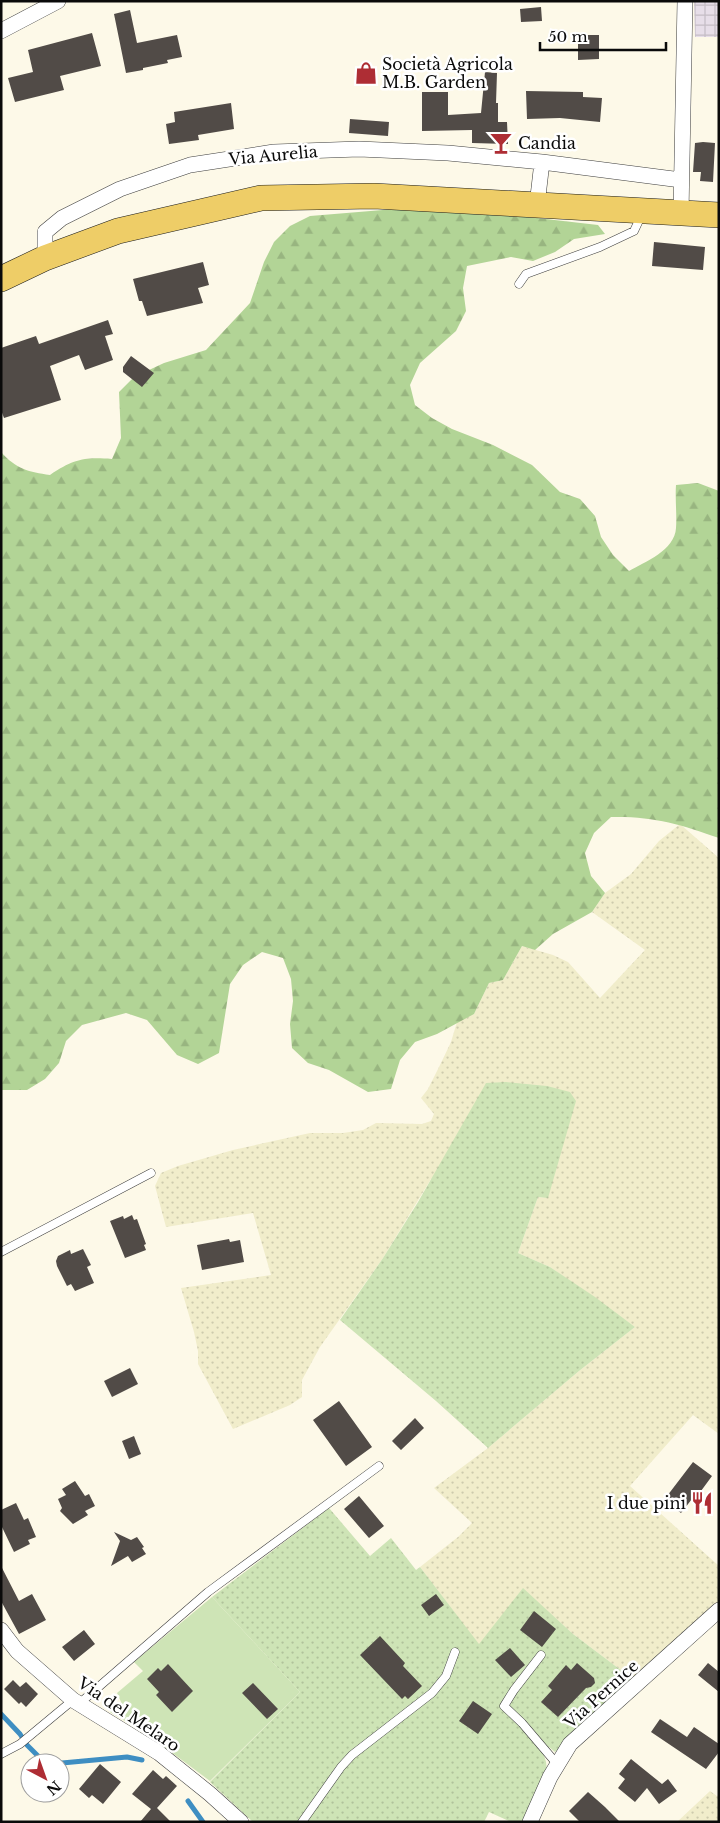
<svg xmlns="http://www.w3.org/2000/svg" width="720" height="1823" font-family="'Libre Baskerville',serif">
<style>
.industrial{fill:url(#industrial-grid)}
.farmland{fill:url(#farmland-dots)}
.grass{fill:url(#grass-dots)}
.forest{fill:url(#forest-firs)}
.garden{fill:#cee4b6}
.lines{fill:none;stroke-linecap:round;stroke-linejoin:round}
.stream{stroke:#3e8ec2;stroke-width:5}
.building{fill:#514b47}
.lane-casing{stroke:#3d3d3d;stroke-width:9}
.street-casing{stroke:#3d3d3d;stroke-width:16}
.primary-casing{stroke:#1b1b1b;stroke-width:26}
.lane{stroke:#fff;stroke-width:8}
.street{stroke:#fff;stroke-width:15}
.primary{stroke:#eecd67;stroke-width:25}
.labels{text-anchor:middle;dominant-baseline:central;stroke-width:5;stroke-linejoin:round;paint-order:stroke}
.poi-label{font-size:16px;fill:#0a0a0a;stroke:#fff;text-anchor:start}
.street-label{font-size:16px;fill:#0a0a0a;stroke:#fff}
</style>
<defs>
<pattern id="industrial-grid" width="8" height="8" patternUnits="userSpaceOnUse" patternTransform="scale(1.25)"><rect width="8" height="8" fill="#e7dee9"/><path d="M0 4h8M4 0v8" fill="none" stroke="#c5bdc6"/></pattern>
<pattern id="farmland-dots" width="8" height="8" patternUnits="userSpaceOnUse" patternTransform="scale(1.25)"><rect width="8" height="8" fill="#f1edcb"/><path d="M2 2h.1M6 6h.1" fill="none" stroke="#cdcaad" stroke-width="1.8" stroke-linecap="round"/></pattern>
<pattern id="grass-dots" width="8" height="8" patternUnits="userSpaceOnUse" patternTransform="scale(1.25)"><rect width="8" height="8" fill="#cee4b6"/><path d="M2 2h.1M6 6h.1" fill="none" stroke="#b0c29b" stroke-width="1.8" stroke-linecap="round"/></pattern>
<pattern id="forest-firs" width="22" height="20" patternUnits="userSpaceOnUse" patternTransform="scale(1.25)"><rect width="22" height="20" fill="#b2d496"/><path d="M5 1l3.5 6h-7zM16 11l3.5 6h-7z" fill="#98b580"/></pattern>
</defs>
<rect width="100%" height="100%" fill="#fdf9e8"/>
<path class="industrial" d="M 694,1 L 719,1 L 719,37 L 695,37 Z"/>
<path class="farmland" d="M 680,824 L 719,858 L 719,1434 L 693,1415 L 630,1486 L 719,1566 L 719,1601 L 634,1680 L 573,1634 L 523,1589 L 479,1645 L 420,1567 L 458,1537 L 472,1523 L 434,1488 L 488,1448 L 579,1371 L 635,1327 L 550,1267 L 518,1253 L 538,1197 L 548,1198 L 431,1179 L 383,1258 L 320,1347 L 302,1380 L 302,1397 L 290,1405 L 233,1429 L 198,1364 L 198,1351 L 194,1332 L 181,1288 L 271,1275 L 253,1213 L 166,1227 L 155,1186 L 161,1173 L 178,1166 L 233,1150 L 310,1133 L 343,1133 L 363,1130 L 376,1123 L 422,1124 L 431,1121 L 434,1114 L 421,1098 L 428,1089 L 441,1063 L 451,1042 L 457,1022 L 474,1014 L 489,983 L 503,980 L 522,946 L 553,955 L 568,962 L 600,998 L 645,950 L 592,912 L 605,893 L 631,874 L 659,841 Z
M 710,1791 L 717,1796 L 719,1795 L 719,1822 L 677,1822 Z"/>
<path class="grass" d="M 506,1082 L 547,1086 L 570,1092 L 576,1101 L 548,1198 L 538,1197 L 518,1253 L 550,1267 L 595,1297 L 635,1327 L 579,1371 L 488,1448 L 436,1401 L 340,1320 L 383,1258 L 418,1202 L 486,1083 Z
M 329,1508 L 370,1556 L 391,1538 L 416,1570 L 420,1567 L 479,1644 L 523,1588 L 573,1634 L 634,1680 L 555,1752 L 549,1747 L 543,1752 L 546,1762 L 547,1771 L 523,1822 L 511,1822 L 489,1812 L 484,1822 L 253,1822 L 210,1782 L 300,1692 L 212,1597 Z"/>
<path class="forest" d="M 407,208 L 511,215 L 598,225 L 605,234 L 574,239 L 555,252 L 533,261 L 511,257 L 467,266 L 463,288 L 466,311 L 456,331 L 420,363 L 410,385 L 415,405 L 432,418 L 452,429 L 493,445 L 532,465 L 560,492 L 580,499 L 595,516 L 601,537 L 613,555 L 629,571 C 645,562 675,550 676,528 C 677,515 675,499 676,485 L 698,483 L 719,491 L 719,838 C 680,824 652,816 611,817 L 594,833 L 585,853 L 591,876 L 605,893 L 592,912 L 553,934 L 535,950 L 522,946 L 503,980 L 489,983 L 474,1014 L 437,1034 L 415,1042 L 400,1060 L 391,1089 L 368,1092 L 329,1070 L 308,1063 L 292,1048 L 290,1024 L 293,1001 L 291,979 L 283,958 L 262,952 L 243,965 L 230,984 L 219,1053 L 198,1064 L 177,1055 L 147,1020 L 126,1013 L 82,1025 L 66,1041 L 59,1063 L 45,1079 L 27,1090 L 1,1090 L 1,452 C 16,469 29,472 50,475 C 74,459 84,457 112,459 L 121,438 L 119,392 L 134,377 L 164,363 L 206,350 L 250,303 L 264,262 L 274,242 L 290,226 L 310,216 Z"/>
<path class="garden" d="M 212,1597 L 300,1692 L 210,1781 L 151,1737 L 110,1712 L 114,1708 L 122,1704 L 117,1693 L 143,1671 L 134,1662 Z"/>
<g class="lines">
<path class="stream" d="M 1,1714 L 20,1734 L 27,1745 L 43,1761 L 62,1763 L 127,1757 L 142,1760
M 188,1801 L 203,1822"/>
</g>
<path class="building" d="M 541,7 L 542,21 L 521,22 L 520,9 Z
M 130,10 L 137,43 L 177,35 L 182,57 L 167,60 L 168,63 L 143,68 L 143,70 L 126,73 L 114,14 Z
M 92,33 L 101,66 L 60,76 L 64,90 L 15,102 L 8,78 L 33,72 L 28,50 Z
M 578,35 L 599,35 L 599,59 L 578,60 Z
M 485,72 L 497,73 L 496,103 L 498,103 L 498,122 L 507,122 L 508,144 L 472,143 L 472,130 L 422,131 L 422,92 L 448,92 L 448,115 L 481,113 Z
M 526,91 L 583,92 L 583,97 L 602,98 L 600,122 L 560,118 L 527,119 Z
M 231,103 L 234,129 L 198,135 L 199,140 L 169,144 L 166,124 L 175,122 L 174,112 Z
M 350,119 L 389,122 L 388,136 L 349,133 Z
M 703,142 L 715,143 L 713,182 L 700,181 L 701,172 L 693,172 L 695,143 Z
M 654,242 L 705,247 L 703,270 L 652,266 Z
M 203,262 L 209,285 L 198,288 L 203,303 L 147,316 L 142,301 L 139,301 L 133,279 Z
M 108,320 L 113,334 L 105,336 L 113,360 L 85,370 L 79,355 L 50,366 L 61,400 L 4,418 L 1,410 L 1,348 L 36,336 L 39,344 Z
M 131,356 L 154,373 L 142,387 L 123,372 L 123,367 Z
M 132,1215 L 134,1220 L 137,1219 L 146,1244 L 144,1245 L 146,1250 L 125,1258 L 110,1221 L 123,1216 L 124,1219 Z
M 229,1239 L 230,1242 L 240,1240 L 244,1262 L 202,1270 L 197,1245 Z
M 83,1249 L 91,1265 L 87,1267 L 94,1283 L 75,1291 L 71,1284 L 67,1286 L 57,1266 L 56,1261 L 58,1256 L 70,1250 L 71,1254 Z
M 130,1368 L 138,1384 L 112,1397 L 104,1381 Z
M 339,1401 L 372,1447 L 346,1466 L 313,1420 Z
M 415,1418 L 424,1428 L 401,1450 L 392,1441 Z
M 134,1436 L 141,1454 L 129,1459 L 122,1441 Z
M 693,1462 L 712,1476 L 701,1491 L 699,1490 L 681,1513 L 664,1500 Z
M 75,1481 L 85,1496 L 89,1494 L 95,1506 L 85,1511 L 88,1515 L 73,1524 L 60,1511 L 62,1508 L 58,1499 L 66,1495 L 62,1489 Z
M 359,1496 L 384,1526 L 369,1538 L 344,1509 Z
M 16,1503 L 24,1520 L 28,1518 L 36,1537 L 28,1540 L 30,1544 L 14,1552 L 1,1525 L 1,1510 Z
M 114,1532 L 131,1540 L 137,1537 L 144,1547 L 142,1548 L 146,1554 L 132,1562 L 128,1556 L 111,1566 L 120,1541 Z
M 1,1566 L 19,1601 L 32,1594 L 46,1620 L 19,1634 L 1,1601 Z
M 436,1594 L 444,1605 L 429,1616 L 421,1605 Z
M 534,1611 L 556,1629 L 542,1647 L 520,1630 Z
M 84,1630 L 95,1644 L 74,1661 L 62,1647 Z
M 380,1636 L 405,1663 L 403,1666 L 422,1686 L 408,1699 L 405,1696 L 402,1699 L 360,1655 Z
M 510,1648 L 525,1665 L 511,1677 L 495,1660 Z
M 577,1663 L 594,1678 L 595,1683 L 591,1687 L 586,1688 L 558,1717 L 541,1702 L 552,1690 L 548,1686 L 566,1665 L 571,1670 Z
M 708,1663 L 719,1672 L 719,1692 L 698,1675 Z
M 168,1664 L 193,1691 L 172,1712 L 156,1695 L 159,1692 L 147,1679 L 158,1668 L 161,1671 Z
M 13,1680 L 20,1687 L 26,1682 L 38,1694 L 26,1707 L 21,1702 L 19,1704 L 4,1689 Z
M 253,1683 L 278,1709 L 267,1719 L 242,1693 Z
M 473,1701 L 492,1714 L 478,1734 L 459,1721 Z
M 660,1719 L 687,1737 L 694,1727 L 719,1744 L 719,1752 L 706,1769 L 651,1732 Z
M 631,1759 L 662,1784 L 668,1779 L 677,1791 L 659,1804 L 647,1788 L 635,1802 L 618,1788 L 625,1779 L 619,1774 Z
M 100,1764 L 121,1782 L 103,1804 L 92,1795 L 89,1798 L 79,1789 Z
M 153,1770 L 163,1779 L 166,1776 L 177,1786 L 157,1808 L 171,1822 L 140,1822 L 151,1809 L 132,1794 Z
M 588,1792 L 605,1807 L 620,1822 L 580,1822 L 569,1811 Z"/>
<g class="lines">
<defs>
<path id="lane" d="M 519,284 L 526,274 L 600,247 L 634,231 L 642,214
M 1,1252 L 151,1173
M 541,1655 L 514,1690 L 504,1706 L 522,1723 L 557,1764
M 80,1703 L 208,1592 L 379,1466
M 1,1754 L 20,1744 L 73,1700
M 302,1822 L 341,1767 L 352,1755 L 432,1693 L 446,1676 L 455,1652"/>
<path id="street" d="M 1,31 L 58,1
M 537,205 L 542,162
M 681,213 L 685,1
M 45,258 L 45,232 L 62,218 L 120,189 L 190,165 L 274,152 L 359,149 L 448,153 L 542,162 L 681,180
M 1,1630 L 17,1651 L 73,1700 L 159,1753 L 210,1794 L 241,1822
M 530,1822 L 550,1777 L 570,1744 L 719,1610"/>
<path id="primary" d="M 1,279 L 45,258 L 118,231 L 261,198 L 374,196 L 719,215"/>
</defs>
<use href="#lane" class="lane-casing"/>
<use href="#street" class="street-casing"/>
<use href="#primary" class="primary-casing"/>
<use href="#lane" class="lane"/>
<use href="#street" class="street"/>
<use href="#primary" class="primary"/>
</g>
<defs>
<symbol id="shop-bare" viewBox="-9 -9 18 18"><path d="M-5-2.5h2.3a2.7 3.5 0 0 1 5.4 0H5L5.5 6h-11ZM-1.5-2.5h3a1.5 2.3 0 0 0-3 0Z" fill="#ae2d34" stroke="#fff" stroke-width="2.5" paint-order="stroke"/></symbol>
<symbol id="bar-bare" viewBox="-9 -9 18 18"><path d="M-6-5H6L.8 .8V4.5H3.5V6h-7V4.5H-.8V.8Z" fill="#ae2d34" stroke="#fff" stroke-width="2.5" paint-order="stroke"/></symbol>
<symbol id="restaurant-bare" viewBox="-9 -9 18 18"><path d="M-5-6h1v4h1v-4h1v4h1v-4h1v5L-1.5 .5V6h-2V.5L-5-1ZM5-6V6H3V1.5H1.5Q1.5-4 5-6Z" fill="#ae2d34" stroke="#fff" stroke-width="2.5" paint-order="stroke"/></symbol>
</defs>
<g fill-rule="evenodd">
<use href="#shop-bare" x="350" y="57" width="32" height="32"/>
<use href="#bar-bare" x="485" y="127" width="32" height="32"/>
<use href="#restaurant-bare" x="686" y="1487" width="32" height="32"/>
</g>
<g class="labels">
<g class="poi-label">
<text x="382" y="64">Società Agricola<tspan x="382" dy="18">M.B. Garden</tspan></text>
<text x="518" y="143">Candia</text>
<text x="686" y="1503" text-anchor="end">I due pini</text>
</g>
<g class="street-label">
<text transform="translate(273 155) rotate(-5)">Via Aurelia</text>
<text transform="translate(601 1694) rotate(-42)">Via Pernice</text>
<text transform="translate(129 1714) rotate(34)">Via del Melaro</text>
</g>
</g>
<rect width="720" height="1823" fill="none" stroke="#0a0a0a" stroke-width="5"/>
<g transform="translate(45 1778) rotate(139)"><circle r="24" fill="#ffffff" stroke="#9d9d9d"/>
<path d="M0-4L9 19L0 12L-9 19Z" fill="#ae2d34"/>
<text y="-8" font-size="14" font-weight="bold" text-anchor="middle" fill="#0a0a0a">N</text>
</g>
<path d="M540 42v8h126v-8" fill="none" stroke="#0a0a0a" stroke-width="2.5"/>
<text x="548" y="42" font-size="15" fill="#0a0a0a" stroke="#ffffff" stroke-width="4" paint-order="stroke">50 m</text>
</svg>
